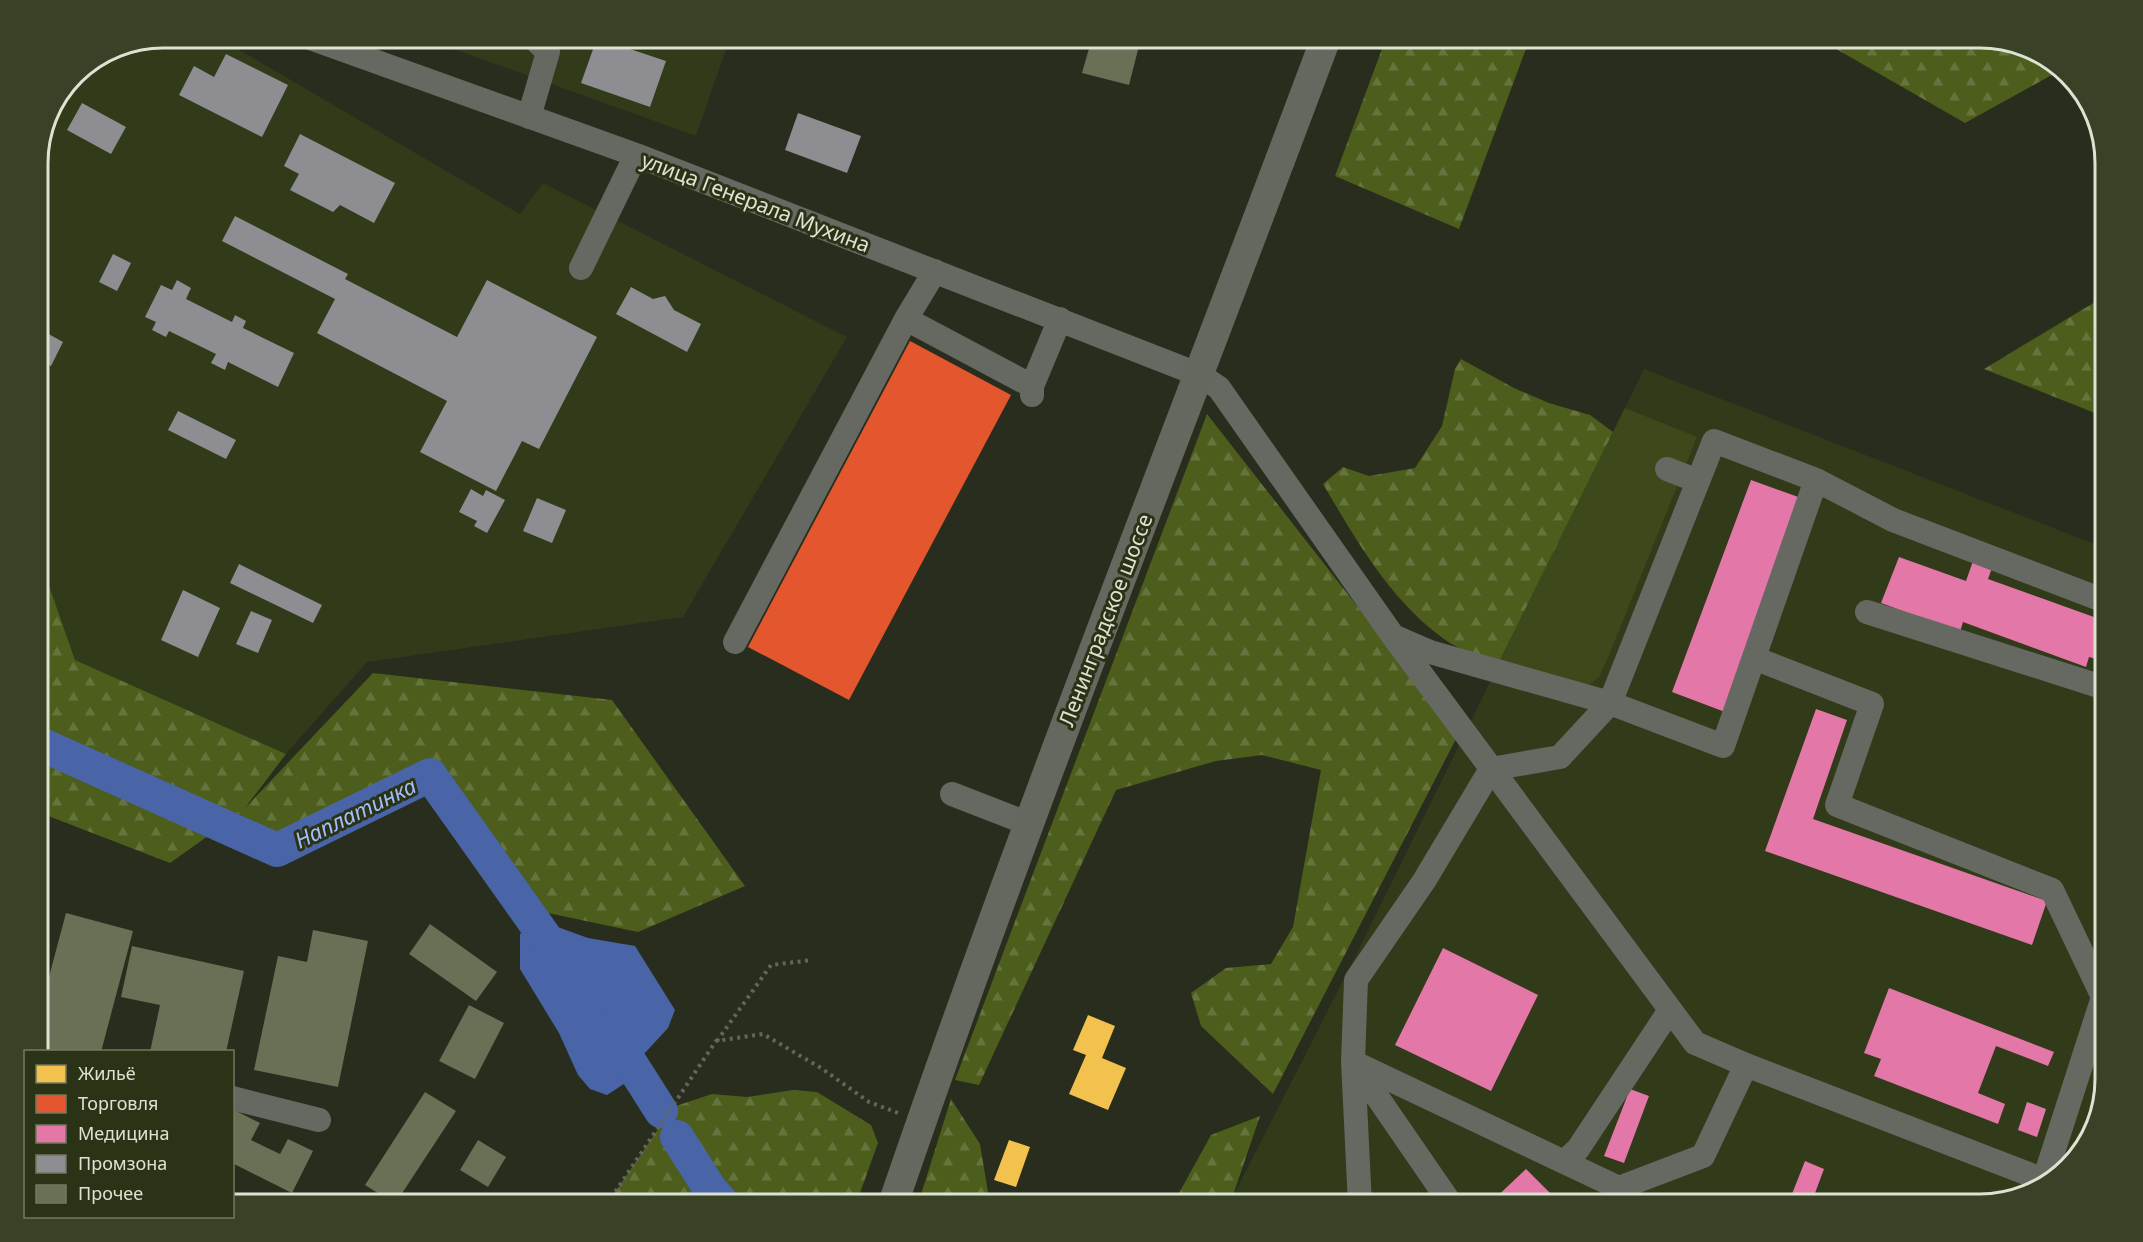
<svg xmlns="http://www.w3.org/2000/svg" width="2143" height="1242" font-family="'Noto Sans',sans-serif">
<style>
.built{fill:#313a19}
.grass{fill:#3d491b}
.forest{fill:url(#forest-firs)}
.water{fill:#4965a7}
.homes{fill:#f2c14e}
.shops{fill:#e4572e}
.health{fill:#e377a8}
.industry{fill:#8d8d92}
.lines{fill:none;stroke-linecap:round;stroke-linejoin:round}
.river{stroke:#4965a7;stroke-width:34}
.building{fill:#687056}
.path{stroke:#64665e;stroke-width:4;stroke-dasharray:3 4.5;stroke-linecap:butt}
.minor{stroke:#666862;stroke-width:24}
.major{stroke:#65685e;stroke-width:30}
.labels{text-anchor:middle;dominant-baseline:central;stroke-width:6;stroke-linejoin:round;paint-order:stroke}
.street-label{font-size:21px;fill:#dde3d2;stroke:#2b3317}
.water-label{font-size:22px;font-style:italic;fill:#a4befb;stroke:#2b3317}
.rim{fill:none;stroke:#dde3d2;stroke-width:3}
</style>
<defs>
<pattern id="forest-firs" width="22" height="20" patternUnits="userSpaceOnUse" patternTransform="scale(1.5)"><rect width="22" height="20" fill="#4c5d1c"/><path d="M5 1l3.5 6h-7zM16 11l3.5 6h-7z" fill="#65743c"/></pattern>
</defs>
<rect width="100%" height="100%" fill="#282d1d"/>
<path class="built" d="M 163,38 L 219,38 L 520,214 L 543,183 L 847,337 L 683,617 L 367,662 L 286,754 L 75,660 L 38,554 L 38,155 L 47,114 L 74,74 L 115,47 Z
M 423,38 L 730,38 L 696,136 Z
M 1644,369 L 2105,548 L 2105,1080 L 2089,1142 L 2043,1188 L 1981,1204 L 1229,1204 L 1347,973 Z"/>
<path class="grass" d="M 1625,408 L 1697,437 L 1607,660 L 1599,677 L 1589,685 L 1498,664 Z"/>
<path class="forest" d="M 1386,38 L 1530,38 L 1459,229 L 1335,176 Z
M 1817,38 L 1980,38 L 2043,54 L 2059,71 L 1965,123 Z
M 2105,296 L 2105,417 L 1984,369 Z
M 1461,359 L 1514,388 L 1549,403 L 1590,415 L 1613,432 L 1498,664 C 1481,656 1459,650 1444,639 C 1390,600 1356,540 1323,484 L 1343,467 L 1369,476 L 1415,468 L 1442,426 L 1455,369 Z
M 1207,414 L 1458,735 L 1273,1094 L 1201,1026 L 1191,993 L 1226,968 L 1271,964 L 1293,927 L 1321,770 L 1262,755 L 1216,761 L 1116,790 L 979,1085 L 955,1080 Z
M 38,554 L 75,660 L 286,754 L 245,808 L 373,673 L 612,700 L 745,886 L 638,932 L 543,912 L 441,766 L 277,834 L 239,814 L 170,863 L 38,812 Z
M 793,1090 L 817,1092 L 871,1125 L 878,1143 L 856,1204 L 607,1204 L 673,1107 L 712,1094 L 747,1097 Z
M 951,1099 L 980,1144 L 989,1198 L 1001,1204 L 918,1204 Z
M 1260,1116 L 1230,1204 L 1173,1204 L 1211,1135 Z"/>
<path class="water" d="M 534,923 L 552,925 L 588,938 L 635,946 L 675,1010 L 668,1028 L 643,1055 L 630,1080 L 607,1095 L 590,1089 L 578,1075 L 559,1033 L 520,969 L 520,934 Z
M 688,1192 L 705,1195 L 727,1204 L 687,1204 L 682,1196 Z"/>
<path class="homes" d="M 1088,1015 L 1115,1026 L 1102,1058 L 1126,1068 L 1108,1110 L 1069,1094 L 1086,1055 L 1073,1050 Z
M 1009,1140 L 1030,1147 L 1016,1187 L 994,1180 Z"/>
<path class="shops" d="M 910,341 L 1011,395 L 849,700 L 748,647 Z"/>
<path class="health" d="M 1751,480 L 1804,499 L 1725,712 L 1672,692 Z
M 1899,557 L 1966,581 L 1973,561 L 1992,568 L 1988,579 L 2105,621 L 2105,656 L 2103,661 L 2089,657 L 2086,667 L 1963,622 L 1960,632 L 1881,603 Z
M 1816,709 L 1847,720 L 1813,819 L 2047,901 L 2032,945 L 1765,851 Z
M 1443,948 L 1538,995 L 1491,1091 L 1395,1045 Z
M 1889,988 L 2054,1052 L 2048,1066 L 1996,1046 L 1978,1093 L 2005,1104 L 1998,1124 L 1874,1076 L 1881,1059 L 1864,1053 Z
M 1630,1089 L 1649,1096 L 1624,1163 L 1604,1156 Z
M 2027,1102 L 2046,1109 L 2037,1137 L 2018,1130 Z
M 1805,1161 L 1824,1169 L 1811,1204 L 1788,1204 Z
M 1526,1169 L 1561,1204 L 1489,1204 Z"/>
<path class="industry" d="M 597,38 L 666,61 L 650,107 L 581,83 Z
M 226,54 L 288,85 L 262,137 L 179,95 L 194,66 L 214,77 Z
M 82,103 L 126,127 L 111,154 L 67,130 Z
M 798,113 L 861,136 L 847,173 L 785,150 Z
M 300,134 L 395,183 L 374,223 L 340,205 L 333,212 L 290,190 L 299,174 L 284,166 Z
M 235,216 L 348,274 L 345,279 L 457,337 L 487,280 L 597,337 L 539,449 L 522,441 L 496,491 L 420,452 L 447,401 L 317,333 L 335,299 L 222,241 Z
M 113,254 L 131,263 L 117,291 L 99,282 Z
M 177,280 L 191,288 L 186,299 L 232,322 L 235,315 L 246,321 L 243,328 L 294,353 L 278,387 L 228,362 L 225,370 L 211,363 L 216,354 L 169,331 L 166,337 L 152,330 L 156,322 L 145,317 L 161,285 L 172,290 Z
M 631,287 L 653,299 L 665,296 L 674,310 L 701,324 L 687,352 L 616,314 Z
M 45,332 L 63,342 L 51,366 L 38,359 L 38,346 Z
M 178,411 L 236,440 L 226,459 L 168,430 Z
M 471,489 L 483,496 L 486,490 L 505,500 L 487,533 L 474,526 L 477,521 L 459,512 Z
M 537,498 L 566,510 L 552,543 L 523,531 Z
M 239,564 L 322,605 L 313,623 L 230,583 Z
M 183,590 L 220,608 L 198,657 L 161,640 Z
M 251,611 L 272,620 L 258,653 L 236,644 Z"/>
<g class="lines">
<path class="river" d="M 38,743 L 277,850 L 430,775 L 562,961
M 609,1029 L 661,1111
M 677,1137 L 710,1189 L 723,1204"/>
</g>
<path class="building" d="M 1092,38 L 1141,38 L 1129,85 L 1082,73 Z
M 66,913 L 133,931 L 101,1052 L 38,1052 L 38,1018 Z
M 430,924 L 497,972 L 476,1001 L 409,954 Z
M 313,930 L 368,941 L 338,1087 L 254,1070 L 278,956 L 307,962 Z
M 132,946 L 244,971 L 226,1052 L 150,1052 L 160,1005 L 121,997 Z
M 469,1005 L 504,1023 L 475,1079 L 439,1061 Z
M 425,1092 L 456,1111 L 395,1204 L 365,1185 Z
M 232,1109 L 260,1123 L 251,1140 L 280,1154 L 288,1139 L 313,1151 L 292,1193 L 232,1163 Z
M 478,1140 L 506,1157 L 488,1187 L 460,1170 Z"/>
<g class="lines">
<path class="path" d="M 717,1041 L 771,965 L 812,960
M 607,1204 L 716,1041 L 763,1034 L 821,1068 L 869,1102 L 901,1114"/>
<path class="minor" d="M 310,38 L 636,155 L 1200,375 L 1219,388 L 1393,636 L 1695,1043 L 1746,1065 L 2049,1182
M 529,117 L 548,52 L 533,38
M 581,268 L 636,155
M 906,319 L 1032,386
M 1032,395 L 1032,386 L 1060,319
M 1667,469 L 1698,481
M 1816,480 L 1723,746 L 1610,703 L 1714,441 L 1816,480 L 1893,520 L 2105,601
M 1867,612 L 2105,688
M 735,642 L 906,319 L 935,271
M 1754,658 L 1872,704 L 1837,805 L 2052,890 L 2103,997 L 2044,1180
M 952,794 L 1027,823
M 1353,1062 L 1619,1188 L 1703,1156 L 1746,1065
M 1354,1063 L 1451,1204
M 232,1098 L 319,1120
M 1564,1162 L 1578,1149 L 1670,1010
M 1360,1204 L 1353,1062 L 1356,980 L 1424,881 L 1491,769 L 1560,757 L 1610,703 L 1430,652 L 1393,636"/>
<path class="major" d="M 893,1204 C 1027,812 1181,426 1326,38"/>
</g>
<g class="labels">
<g class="street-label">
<text transform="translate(756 202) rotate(21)">улица Генерала Мухина</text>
<text transform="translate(1105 620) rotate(-69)">Ленинградское шоссе</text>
</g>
<g class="water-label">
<text transform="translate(355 812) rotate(-26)">Наплатинка</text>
</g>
</g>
<path d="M0 0H2143V1242H0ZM163 48H1980A115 115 0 0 1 2095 163V1079A115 115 0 0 1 1980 1194H163A115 115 0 0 1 48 1079V163A115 115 0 0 1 163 48Z" fill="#394126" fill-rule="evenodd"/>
<path class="rim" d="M163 48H1980A115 115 0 0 1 2095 163V1079A115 115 0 0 1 1980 1194H163A115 115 0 0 1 48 1079V163A115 115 0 0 1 163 48Z"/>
<rect x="24" y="1050" width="210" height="168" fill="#2b3317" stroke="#727962" stroke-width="1.5"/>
<rect x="36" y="1065" width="30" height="18" fill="#f2c14e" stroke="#727962" stroke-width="1.5"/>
<text x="78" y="1080" font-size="18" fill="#dde3d2">Жильё</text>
<rect x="36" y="1095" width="30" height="18" fill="#e4572e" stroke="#727962" stroke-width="1.5"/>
<text x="78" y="1110" font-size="18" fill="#dde3d2">Торговля</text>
<rect x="36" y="1125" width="30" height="18" fill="#e377a8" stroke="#727962" stroke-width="1.5"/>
<text x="78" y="1140" font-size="18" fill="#dde3d2">Медицина</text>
<rect x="36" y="1155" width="30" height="18" fill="#8d8d92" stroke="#727962" stroke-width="1.5"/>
<text x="78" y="1170" font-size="18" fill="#dde3d2">Промзона</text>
<rect x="36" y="1185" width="30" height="18" fill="#687056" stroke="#727962" stroke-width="1.5"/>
<text x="78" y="1200" font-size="18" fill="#dde3d2">Прочее</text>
</svg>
